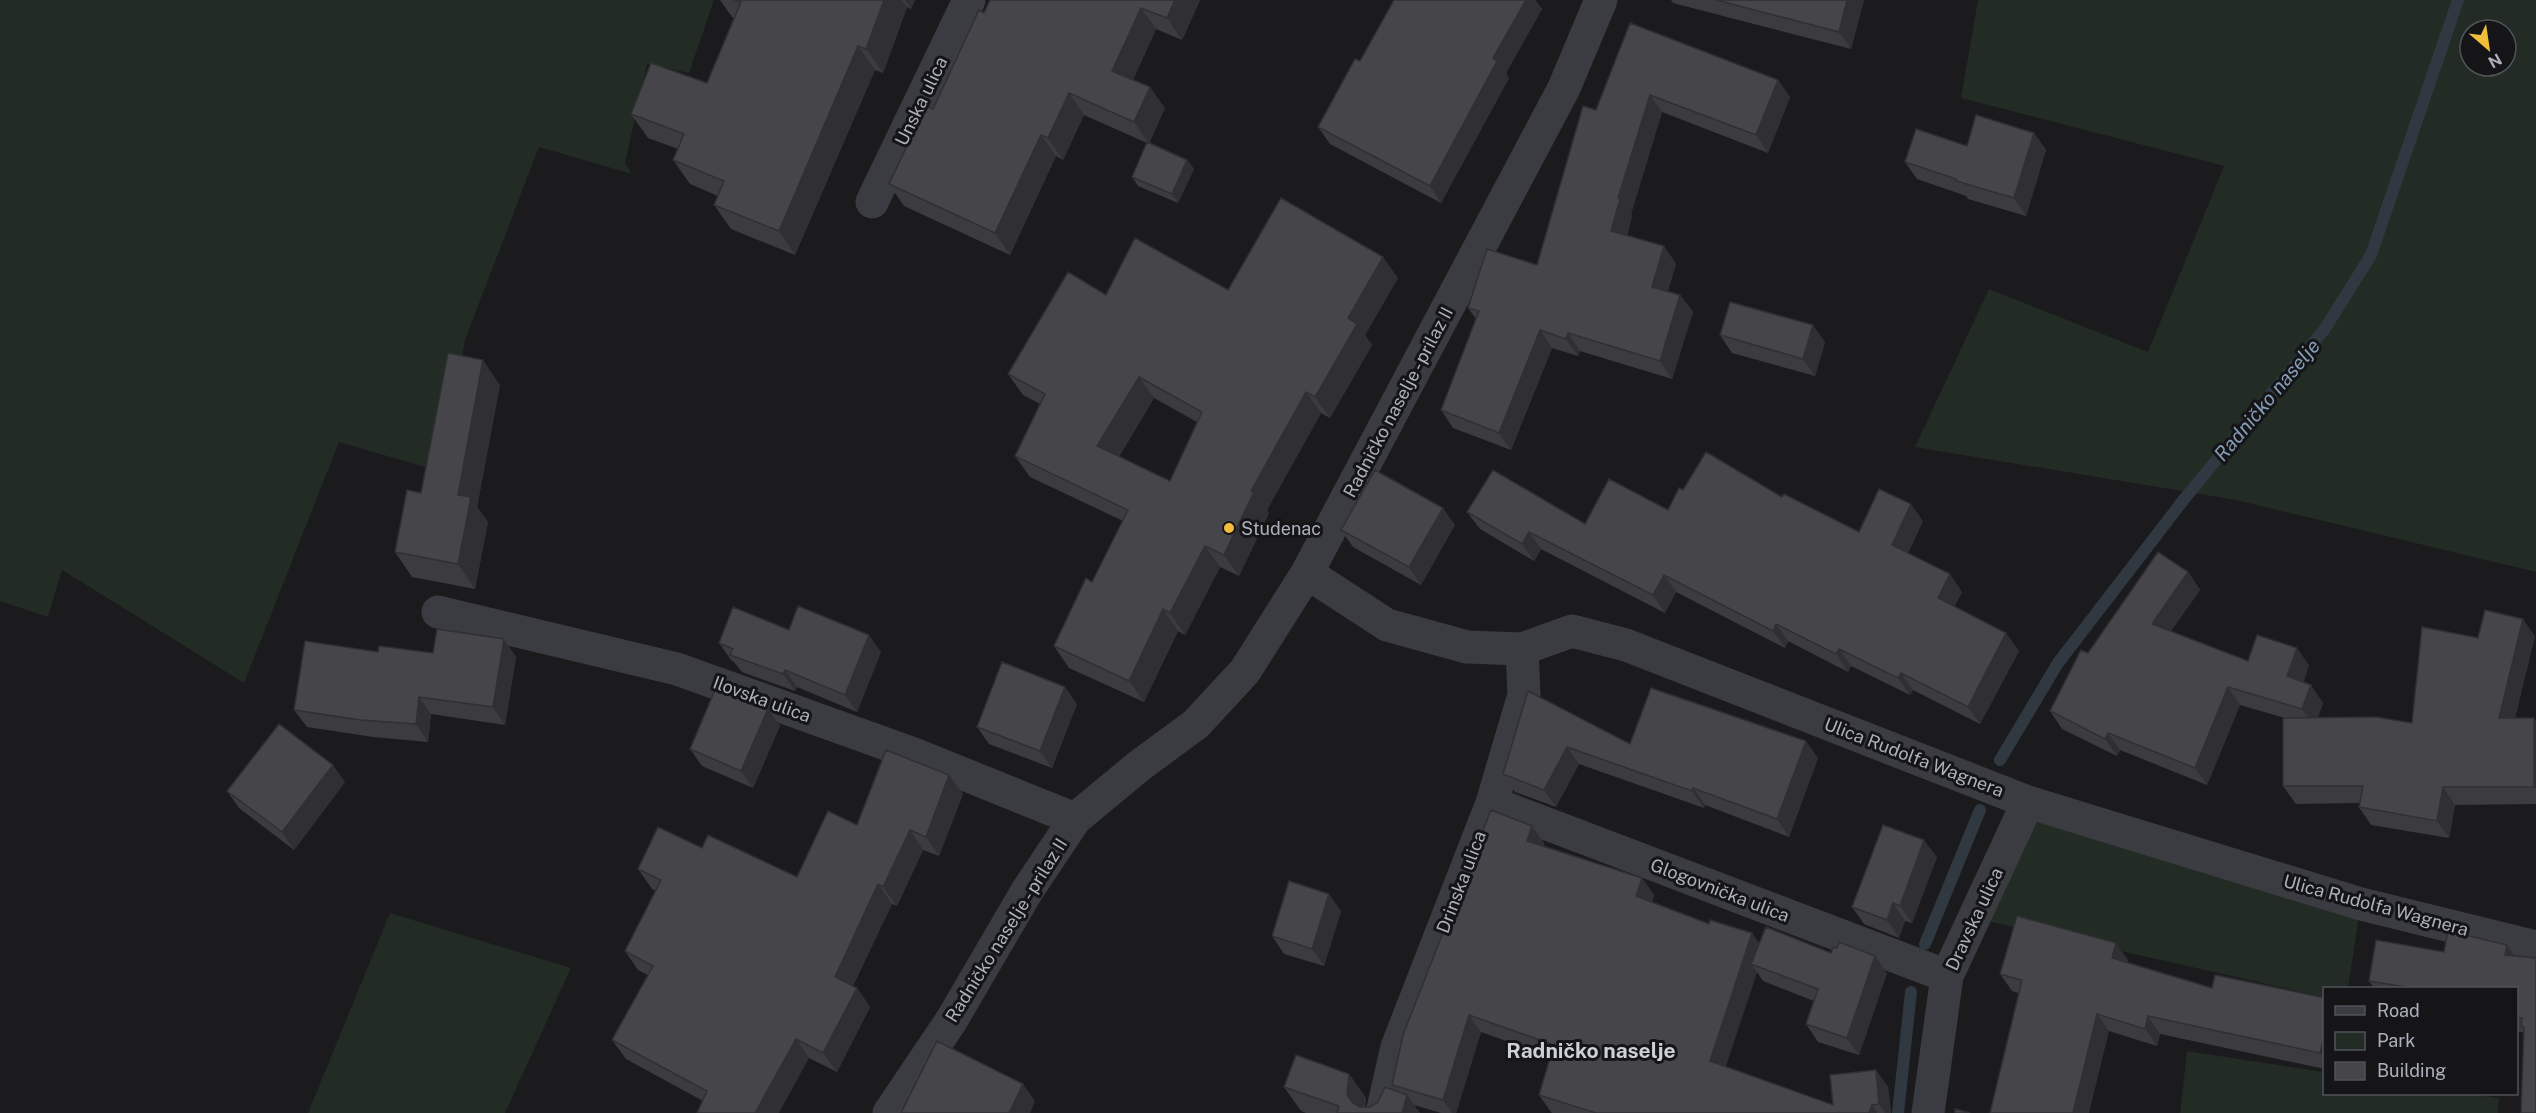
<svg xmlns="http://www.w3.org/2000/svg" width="2536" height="1113" font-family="'Public Sans',sans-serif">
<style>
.green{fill:#222b24;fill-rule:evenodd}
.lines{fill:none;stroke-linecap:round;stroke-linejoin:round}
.stream{stroke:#303941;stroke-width:12}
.minor{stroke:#3b3c42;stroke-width:33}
.wall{fill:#3b3b40;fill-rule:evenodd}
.shaded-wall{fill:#303034}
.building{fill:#45454a;stroke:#303034;stroke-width:1.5;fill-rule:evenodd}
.poi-dot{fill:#f3bd3c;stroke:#151518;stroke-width:2}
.labels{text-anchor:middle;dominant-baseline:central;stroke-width:6;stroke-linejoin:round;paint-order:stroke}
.street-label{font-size:18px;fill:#adb1bc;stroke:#151518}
.poi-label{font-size:18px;fill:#adb1bc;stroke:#151518;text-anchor:start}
.water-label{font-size:20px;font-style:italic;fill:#859db7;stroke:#151518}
.quarter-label{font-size:21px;font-weight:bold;fill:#ced0d8;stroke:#151518}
</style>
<rect width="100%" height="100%" fill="#1b1a1d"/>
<path class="green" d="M 0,0 L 714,0 L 689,73 L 647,64 L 625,163 L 632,174 L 539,147 L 465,340 L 442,472 L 339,442 L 244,683 L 62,570 L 48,617 L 0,601 Z
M 1978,0 L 2536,0 L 2536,572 L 2236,500 L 1915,447 L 1989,289 L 2148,352 L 2224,166 L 1961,98 ZM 2470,30 L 2506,30 L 2506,66 L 2470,66 Z
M 2028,802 L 2361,904 L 2348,988 L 2324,988 L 2324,997 L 1974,918 Z
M 390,913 L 571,968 L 505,1113 L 308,1113 Z
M 2187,1051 L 2324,1072 L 2324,1094 L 2467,1094 L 2499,1098 L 2498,1113 L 2180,1113 Z"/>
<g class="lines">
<path class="stream" d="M 2000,760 L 2058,663 L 2185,498 L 2324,330 L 2371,255 L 2458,0
M 1925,944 L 1980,810
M 1898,1113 L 1911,992"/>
<path class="minor" d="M 872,202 L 969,0
M 1307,573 L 1387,625 L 1467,647 L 1522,649 L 1572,631 L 1626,645 L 2028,802 L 2361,904 L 2536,947
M 438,612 L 677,669 L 914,754 L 1075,819
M 1492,803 L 1947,976
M 889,1113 L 951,1021 L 1027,891 L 1075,819 L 1139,766 L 1196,724 L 1245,671 L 1307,573 L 1564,88 L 1601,0
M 1382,1113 L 1397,1047 L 1492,803 L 1524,695 L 1522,649
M 1928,1113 L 1947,976 L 2028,802"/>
</g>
<path class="wall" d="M 720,0 L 915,0 L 911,9 L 907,7 L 883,73 L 875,70 L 795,255 L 731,229 L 714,205 L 718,196 L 690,184 L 673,160 L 678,149 L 648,138 L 631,114 L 707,83 L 734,18 L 732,17 Z
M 990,0 L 1200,0 L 1182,40 L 1156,29 L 1133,80 L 1165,108 L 1149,142 L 1187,160 L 1194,169 L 1178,203 L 1138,186 L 1132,177 L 1147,143 L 1084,115 L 1063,160 L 1056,156 L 1010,255 L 904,206 L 889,184 L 933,109 L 984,13 Z
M 1394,0 L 1535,0 L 1542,9 L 1506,73 L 1509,78 L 1441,203 L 1330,144 L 1318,127 L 1360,61 Z
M 1671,0 L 1864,0 L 1851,49 L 1673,3 Z
M 1630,23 L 1778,80 L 1790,97 L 1768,153 L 1662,112 L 1631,214 L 1632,216 L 1627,236 L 1664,246 L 1676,264 L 1668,291 L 1680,295 L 1693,312 L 1672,379 L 1580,351 L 1578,356 L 1552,348 L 1511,450 L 1453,428 L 1441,410 L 1476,319 L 1468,308 L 1537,265 Z
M 2034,133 L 2046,150 L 2026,216 L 1968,199 L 1966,196 L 1917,179 L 1905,162 L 1967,146 Z
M 1398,278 L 1365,335 L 1372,345 L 1330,418 L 1321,413 L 1267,510 L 1269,513 L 1239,576 L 1220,567 L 1185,635 L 1178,631 L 1144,702 L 1069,668 L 1054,646 L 1092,582 L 1123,521 L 1030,477 L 1015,456 L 1040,404 L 1023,395 L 1008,374 L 1106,295 L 1228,290 ZM 1154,398 L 1197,422 L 1170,481 L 1119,457 Z
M 1720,335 L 1825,342 L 1815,376 L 1732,353 Z
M 500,385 L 477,507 L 488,522 L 475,589 L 412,577 L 395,552 L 421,493 Z
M 1683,490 L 1782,497 L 1859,532 L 1923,521 L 1908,553 L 1962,592 L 1954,607 L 2019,651 L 1980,724 L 1913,690 L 1910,695 L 1851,666 L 1848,672 L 1788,641 L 1785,648 L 1676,592 L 1665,613 L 1541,549 L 1534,561 L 1480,529 L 1467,512 L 1585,524 L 1668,510 Z
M 1455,525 L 1421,585 L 1353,547 L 1341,530 Z
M 2188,572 L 2200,590 L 2171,631 L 2248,661 L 2309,665 L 2303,683 L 2323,703 L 2318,717 L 2412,723 L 2478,638 L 2535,636 L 2515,718 L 2534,718 L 2536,721 L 2536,804 L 2455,805 L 2449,838 L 2371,825 L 2359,807 L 2360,803 L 2296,804 L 2283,786 L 2285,718 L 2240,705 L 2207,785 L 2120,750 L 2117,756 L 2062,729 L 2050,711 L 2088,653 Z
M 789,630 L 881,652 L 857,712 L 797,687 L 795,691 L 742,672 L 734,662 L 731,660 L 719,643 Z
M 378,652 L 433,653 L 516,657 L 505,725 L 431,714 L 428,742 L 373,737 L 307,727 L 294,710 Z
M 1528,691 L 1630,744 L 1818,758 L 1789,837 L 1705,805 L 1704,808 L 1579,764 L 1556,807 L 1515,792 L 1503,774 Z
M 1077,704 L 1052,768 L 989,744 L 977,727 Z
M 768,709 L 780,726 L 753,788 L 702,766 L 690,749 Z
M 949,775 L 963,794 L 939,856 L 923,850 L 897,906 L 892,904 L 853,986 L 857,988 L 870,1007 L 837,1072 L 809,1058 L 703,1101 L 626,1059 L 612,1040 L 648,975 L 638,970 L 625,951 L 656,891 L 652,889 L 638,869 L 702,848 L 797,877 L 857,825 Z
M 345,782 L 294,850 L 239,808 L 227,791 Z
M 1532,826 L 1544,843 L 1544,846 L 1642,878 L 1654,895 L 1652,902 L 1759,943 L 1831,953 L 1887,973 L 1859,1055 L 1818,1042 L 1806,1024 L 1814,1001 L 1763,981 L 1757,972 L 1725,1067 L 1833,1105 L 1876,1070 L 1888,1087 L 1891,1113 L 1552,1113 L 1551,1112 L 1539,1095 L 1551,1057 L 1481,1032 L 1456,1113 L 1441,1113 L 1414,1105 L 1420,1113 L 1306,1113 L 1301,1111 L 1284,1087 L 1349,1074 L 1366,1098 L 1365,1107 L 1370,1107 L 1396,1091 L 1392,1085 Z
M 1937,857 L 1912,923 L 1905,921 L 1899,938 L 1864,924 L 1852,907 Z
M 1341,911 L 1324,966 L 1284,954 L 1272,936 Z
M 2444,952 L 2515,956 L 2536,958 L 2524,1033 L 2517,1031 L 2517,988 L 2374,988 L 2369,981 Z
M 2128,960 L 2127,963 L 2212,988 L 2325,998 L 2325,1069 L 2160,1034 L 2157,1046 L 2109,1031 L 2018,993 L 2012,991 L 2000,974 Z"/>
<path class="shaded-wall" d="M 884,0 L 902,0 L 907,7 L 883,73 L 866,49 Z
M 905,0 L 915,0 L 911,9 Z
M 1175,0 L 1200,0 L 1182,40 L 1167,18 Z
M 1526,0 L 1535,0 L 1542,9 L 1506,73 L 1509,78 L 1441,203 L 1430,186 L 1493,58 Z
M 1847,0 L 1864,0 L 1851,49 L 1839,32 Z
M 1141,8 L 1156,29 L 1127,92 L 1112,71 Z
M 858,46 L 875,70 L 795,255 L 779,231 Z
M 1778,80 L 1790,97 L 1768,153 L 1756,135 Z
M 1150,87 L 1165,108 L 1149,144 L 1134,122 Z
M 1069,93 L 1084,115 L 1063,160 L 1048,138 Z
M 1650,95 L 1662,112 L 1631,214 L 1632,216 L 1623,248 L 1611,231 L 1618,198 Z
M 2034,133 L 2046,150 L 2026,216 L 2014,198 Z
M 1041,135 L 1056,156 L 1010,255 L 995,233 Z
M 1187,160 L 1194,169 L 1178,203 L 1172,194 Z
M 1664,246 L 1676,264 L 1664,304 L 1652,287 Z
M 1383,257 L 1398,278 L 1365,335 L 1372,345 L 1330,418 L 1315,397 L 1348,318 Z
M 1680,295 L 1693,312 L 1672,379 L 1660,361 Z
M 1813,325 L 1825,342 L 1815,376 L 1803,359 Z
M 1540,330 L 1552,348 L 1511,450 L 1499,433 Z
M 1568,333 L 1580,351 L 1578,356 L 1566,339 Z
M 483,360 L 500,385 L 477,507 L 488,522 L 475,589 L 458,564 L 458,495 Z
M 1139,377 L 1154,398 L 1112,468 L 1097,446 Z
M 1306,392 L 1321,413 L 1267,510 L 1269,513 L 1239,576 L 1224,555 L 1251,491 Z
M 1911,504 L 1923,521 L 1904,562 L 1892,545 Z
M 1443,508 L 1455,525 L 1421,585 L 1409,567 Z
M 1529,532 L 1541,549 L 1534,561 L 1522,544 Z
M 1205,546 L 1220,567 L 1185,635 L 1170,613 Z
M 2188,572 L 2200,590 L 2164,641 L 2152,624 Z
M 1950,574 L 1962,592 L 1950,615 L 1938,598 Z
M 1664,575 L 1676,592 L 1665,613 L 1653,595 Z
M 1163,609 L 1178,631 L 1144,702 L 1129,681 Z
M 2523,619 L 2535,636 L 2511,735 L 2499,718 Z
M 1776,624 L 1788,641 L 1785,648 L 1773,631 Z
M 2006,633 L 2019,651 L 1980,724 L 1968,707 Z
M 869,635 L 881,652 L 857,712 L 845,695 Z
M 504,639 L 516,657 L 505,725 L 493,707 Z
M 2297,648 L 2309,665 L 2300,694 L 2287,676 Z
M 1839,649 L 1851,666 L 1848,672 L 1836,654 Z
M 785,670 L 797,687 L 795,691 L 783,674 Z
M 1901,673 L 1913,690 L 1910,695 L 1898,678 Z
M 2311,685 L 2323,703 L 2314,727 L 2302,709 Z
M 1065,687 L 1077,704 L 1052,768 L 1040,751 Z
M 2228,687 L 2240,705 L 2207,785 L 2195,768 Z
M 419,697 L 431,714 L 428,742 L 416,724 Z
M 768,709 L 780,726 L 753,788 L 741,771 Z
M 2534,718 L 2536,721 L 2536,789 L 2534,787 Z
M 2108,733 L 2120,750 L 2117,756 L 2105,739 Z
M 1806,741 L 1818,758 L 1789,837 L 1777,819 Z
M 1567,747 L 1579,764 L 1556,807 L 1544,790 Z
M 333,765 L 345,782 L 294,850 L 282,832 Z
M 949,775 L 963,794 L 939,856 L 926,837 Z
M 2443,787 L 2455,805 L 2449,838 L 2437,821 Z
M 1693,788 L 1705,805 L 1704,808 L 1692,791 Z
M 1532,826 L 1544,843 L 1539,858 L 1527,841 Z
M 910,830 L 923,850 L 897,906 L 883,887 Z
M 1924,840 L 1937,857 L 1912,923 L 1900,906 Z
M 1642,878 L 1654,895 L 1648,913 L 1636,896 Z
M 878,884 L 892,904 L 848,996 L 835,977 Z
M 1329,894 L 1341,911 L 1324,966 L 1312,949 Z
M 1893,903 L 1905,921 L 1899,938 L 1887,920 Z
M 1752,933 L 1764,950 L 1751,964 L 1757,972 L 1722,1078 L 1710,1061 Z
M 2116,943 L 2128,960 L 2124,976 L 2112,958 Z
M 2507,945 L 2519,962 L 2505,955 Z
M 1875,956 L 1887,973 L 1859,1055 L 1847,1038 Z
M 857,988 L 870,1007 L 837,1072 L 823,1053 Z
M 2097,1014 L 2109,1031 L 2089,1113 L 2073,1113 Z
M 1469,1015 L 1481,1032 L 1456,1113 L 1452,1113 L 1443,1100 Z
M 2148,1016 L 2160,1034 L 2157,1046 L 2145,1029 Z
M 2325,1034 L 2325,1059 L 2320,1053 Z
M 796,1039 L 809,1058 L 779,1113 L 755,1113 Z
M 1876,1070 L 1888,1087 L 1891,1113 L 1885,1113 L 1879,1104 Z
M 1349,1074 L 1366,1098 L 1365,1113 L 1360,1113 L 1347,1095 Z
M 1023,1084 L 1035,1101 L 1030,1113 L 1009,1113 Z
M 1407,1095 L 1420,1113 L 1402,1113 Z
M 1872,1105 L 1877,1113 L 1869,1113 Z"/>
<path class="building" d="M 734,0 L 884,0 L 866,49 L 858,46 L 779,231 L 714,205 L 724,181 L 673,160 L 684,134 L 631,114 L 651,63 L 707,83 L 741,2 Z
M 990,0 L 1175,0 L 1167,18 L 1141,8 L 1112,71 L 1150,87 L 1134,122 L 1069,93 L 1048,138 L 1041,135 L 995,233 L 889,184 L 926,106 L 933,109 L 979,10 L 984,13 Z
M 1394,0 L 1526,0 L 1493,58 L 1497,61 L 1430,186 L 1318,127 L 1355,59 L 1360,61 Z
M 1716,0 L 1847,0 L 1839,32 Z
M 1630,23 L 1778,80 L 1756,135 L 1650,95 L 1618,198 L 1620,199 L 1611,231 L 1664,246 L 1652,287 L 1680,295 L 1660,361 L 1568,333 L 1566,339 L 1540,330 L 1499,433 L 1441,410 L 1479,311 L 1468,308 L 1487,249 L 1537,265 L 1583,106 L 1596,110 Z
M 1976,115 L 2034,133 L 2014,198 L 1956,181 L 1956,179 L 1905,162 L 1916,129 L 1967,146 Z
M 1147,142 L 1187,160 L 1172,194 L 1132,177 Z
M 1281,198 L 1383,257 L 1348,318 L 1357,324 L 1315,397 L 1306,392 L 1251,491 L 1254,492 L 1224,555 L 1205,546 L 1170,613 L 1163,609 L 1129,681 L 1054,646 L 1086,578 L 1092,582 L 1128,510 L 1015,456 L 1045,394 L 1008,374 L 1068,272 L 1106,295 L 1135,238 L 1228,290 ZM 1139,377 L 1202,412 L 1170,481 L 1097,446 Z
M 1730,302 L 1813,325 L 1803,359 L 1720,335 Z
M 448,353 L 483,360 L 458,495 L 471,497 L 458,564 L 395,552 L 407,490 L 421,493 Z
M 1706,452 L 1782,497 L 1784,494 L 1859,532 L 1879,489 L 1911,504 L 1892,545 L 1950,574 L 1938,598 L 2006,633 L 1968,707 L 1901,673 L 1898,678 L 1839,649 L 1836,654 L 1776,624 L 1773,631 L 1664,575 L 1653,595 L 1529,532 L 1522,544 L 1467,512 L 1493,470 L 1585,524 L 1609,479 L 1668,510 L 1679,488 L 1683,490 Z
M 1375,470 L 1443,508 L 1409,567 L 1341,530 Z
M 2158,552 L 2188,572 L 2152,624 L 2248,661 L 2257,635 L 2297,648 L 2287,676 L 2311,685 L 2302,709 L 2228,687 L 2195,768 L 2108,733 L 2105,739 L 2050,711 L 2081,650 L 2088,653 Z
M 798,606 L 869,635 L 845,695 L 785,670 L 783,674 L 730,655 L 733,649 L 719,643 L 733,607 L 789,630 Z
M 2485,610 L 2523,619 L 2499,718 L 2534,718 L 2534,787 L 2443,787 L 2437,821 L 2359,807 L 2363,786 L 2283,786 L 2283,718 L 2376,717 L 2412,723 L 2422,627 L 2478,638 Z
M 437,629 L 504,639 L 493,707 L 419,697 L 416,724 L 361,720 L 294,710 L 305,641 L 378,652 L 379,646 L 433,653 Z
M 1002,662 L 1065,687 L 1040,751 L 977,727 Z
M 1651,688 L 1806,741 L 1777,819 L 1693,788 L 1692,791 L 1567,747 L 1544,790 L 1503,774 L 1528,691 L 1630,744 Z
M 715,690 L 768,709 L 741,771 L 690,749 Z
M 279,724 L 333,765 L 282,832 L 227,791 Z
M 886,750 L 949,775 L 926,837 L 910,830 L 883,887 L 878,884 L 835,977 L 857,988 L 823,1053 L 796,1039 L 755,1113 L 697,1113 L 707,1091 L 612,1040 L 653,966 L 625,951 L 661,880 L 638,869 L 658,827 L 702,848 L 708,835 L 797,877 L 828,811 L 857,825 Z
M 1491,810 L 1532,826 L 1527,841 L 1642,878 L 1636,896 L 1709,924 L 1710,920 L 1752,933 L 1710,1061 L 1833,1105 L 1830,1075 L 1876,1070 L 1879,1104 L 1872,1105 L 1869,1113 L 1596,1113 L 1539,1095 L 1554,1045 L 1469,1015 L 1443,1100 L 1392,1085 L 1403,1035 Z
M 1883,825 L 1924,840 L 1900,906 L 1893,903 L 1887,920 L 1852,907 Z
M 1289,881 L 1329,894 L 1312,949 L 1272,936 Z
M 2017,916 L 2116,943 L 2112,958 L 2212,988 L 2215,975 L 2325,998 L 2325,1034 L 2320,1053 L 2148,1016 L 2145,1029 L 2097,1014 L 2073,1113 L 1990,1113 L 2022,980 L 2000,974 Z
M 1766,927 L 1831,953 L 1833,947 L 1837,948 L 1839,942 L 1875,956 L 1847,1038 L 1806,1024 L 1818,989 L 1751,964 Z
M 2448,931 L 2507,945 L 2505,955 L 2536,958 L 2536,1113 L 2521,1113 L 2524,1027 L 2521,1026 L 2522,1018 L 2517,1017 L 2517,988 L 2412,988 L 2369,981 L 2376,940 L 2444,952 Z
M 937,1041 L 1023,1084 L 1009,1113 L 901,1113 Z
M 1296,1055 L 1349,1074 L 1347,1095 L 1353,1103 L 1360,1107 L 1370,1107 L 1378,1102 L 1385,1087 L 1407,1095 L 1402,1113 L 1337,1113 L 1339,1106 L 1284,1087 Z
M 1955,1109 L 1970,1113 L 1955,1113 Z"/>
<circle class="poi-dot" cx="1229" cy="528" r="6"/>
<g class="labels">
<g class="street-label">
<text transform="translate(921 101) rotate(-64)">Unska ulica</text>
<text transform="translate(1398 402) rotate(-62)">Radničko naselje - prilaz II</text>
<text transform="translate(762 699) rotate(20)">Ilovska ulica</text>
<text transform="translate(1914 757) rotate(21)">Ulica Rudolfa Wagnera</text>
<text transform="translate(1461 882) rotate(-69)">Drinska ulica</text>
<text transform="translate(1720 890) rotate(21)">Glogovnička ulica</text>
<text transform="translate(2376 905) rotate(15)">Ulica Rudolfa Wagnera</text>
<text transform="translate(1974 919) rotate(-65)">Dravska ulica</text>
<text transform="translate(1006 930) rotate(-58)">Radničko naselje - prilaz II</text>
</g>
<g class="poi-label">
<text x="1241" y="528">Studenac</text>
</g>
<g class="water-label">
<text transform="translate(2267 400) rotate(-50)">Radničko naselje</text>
</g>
<g class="quarter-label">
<text x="1591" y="1050">Radničko naselje</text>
</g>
</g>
<rect x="2323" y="987" width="195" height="108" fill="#151518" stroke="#52535a" stroke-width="1.5"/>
<rect x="2335" y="1006" width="30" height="9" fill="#3b3c42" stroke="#52535a" stroke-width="1.5"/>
<text x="2377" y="1017" font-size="18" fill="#adb1bc">Road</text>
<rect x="2335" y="1032" width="30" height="18" fill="#222b24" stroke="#52535a" stroke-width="1.5"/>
<text x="2377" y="1047" font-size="18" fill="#adb1bc">Park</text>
<rect x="2335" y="1062" width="30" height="18" fill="#45454a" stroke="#52535a" stroke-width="1.5"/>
<text x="2377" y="1077" font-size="18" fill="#adb1bc">Building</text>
<g transform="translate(2488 48) rotate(151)"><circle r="28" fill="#151518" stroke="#52535a" stroke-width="1.5"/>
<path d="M0-4.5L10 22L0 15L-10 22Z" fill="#f3bd3c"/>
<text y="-9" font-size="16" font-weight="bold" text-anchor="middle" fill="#adb1bc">N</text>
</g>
</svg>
